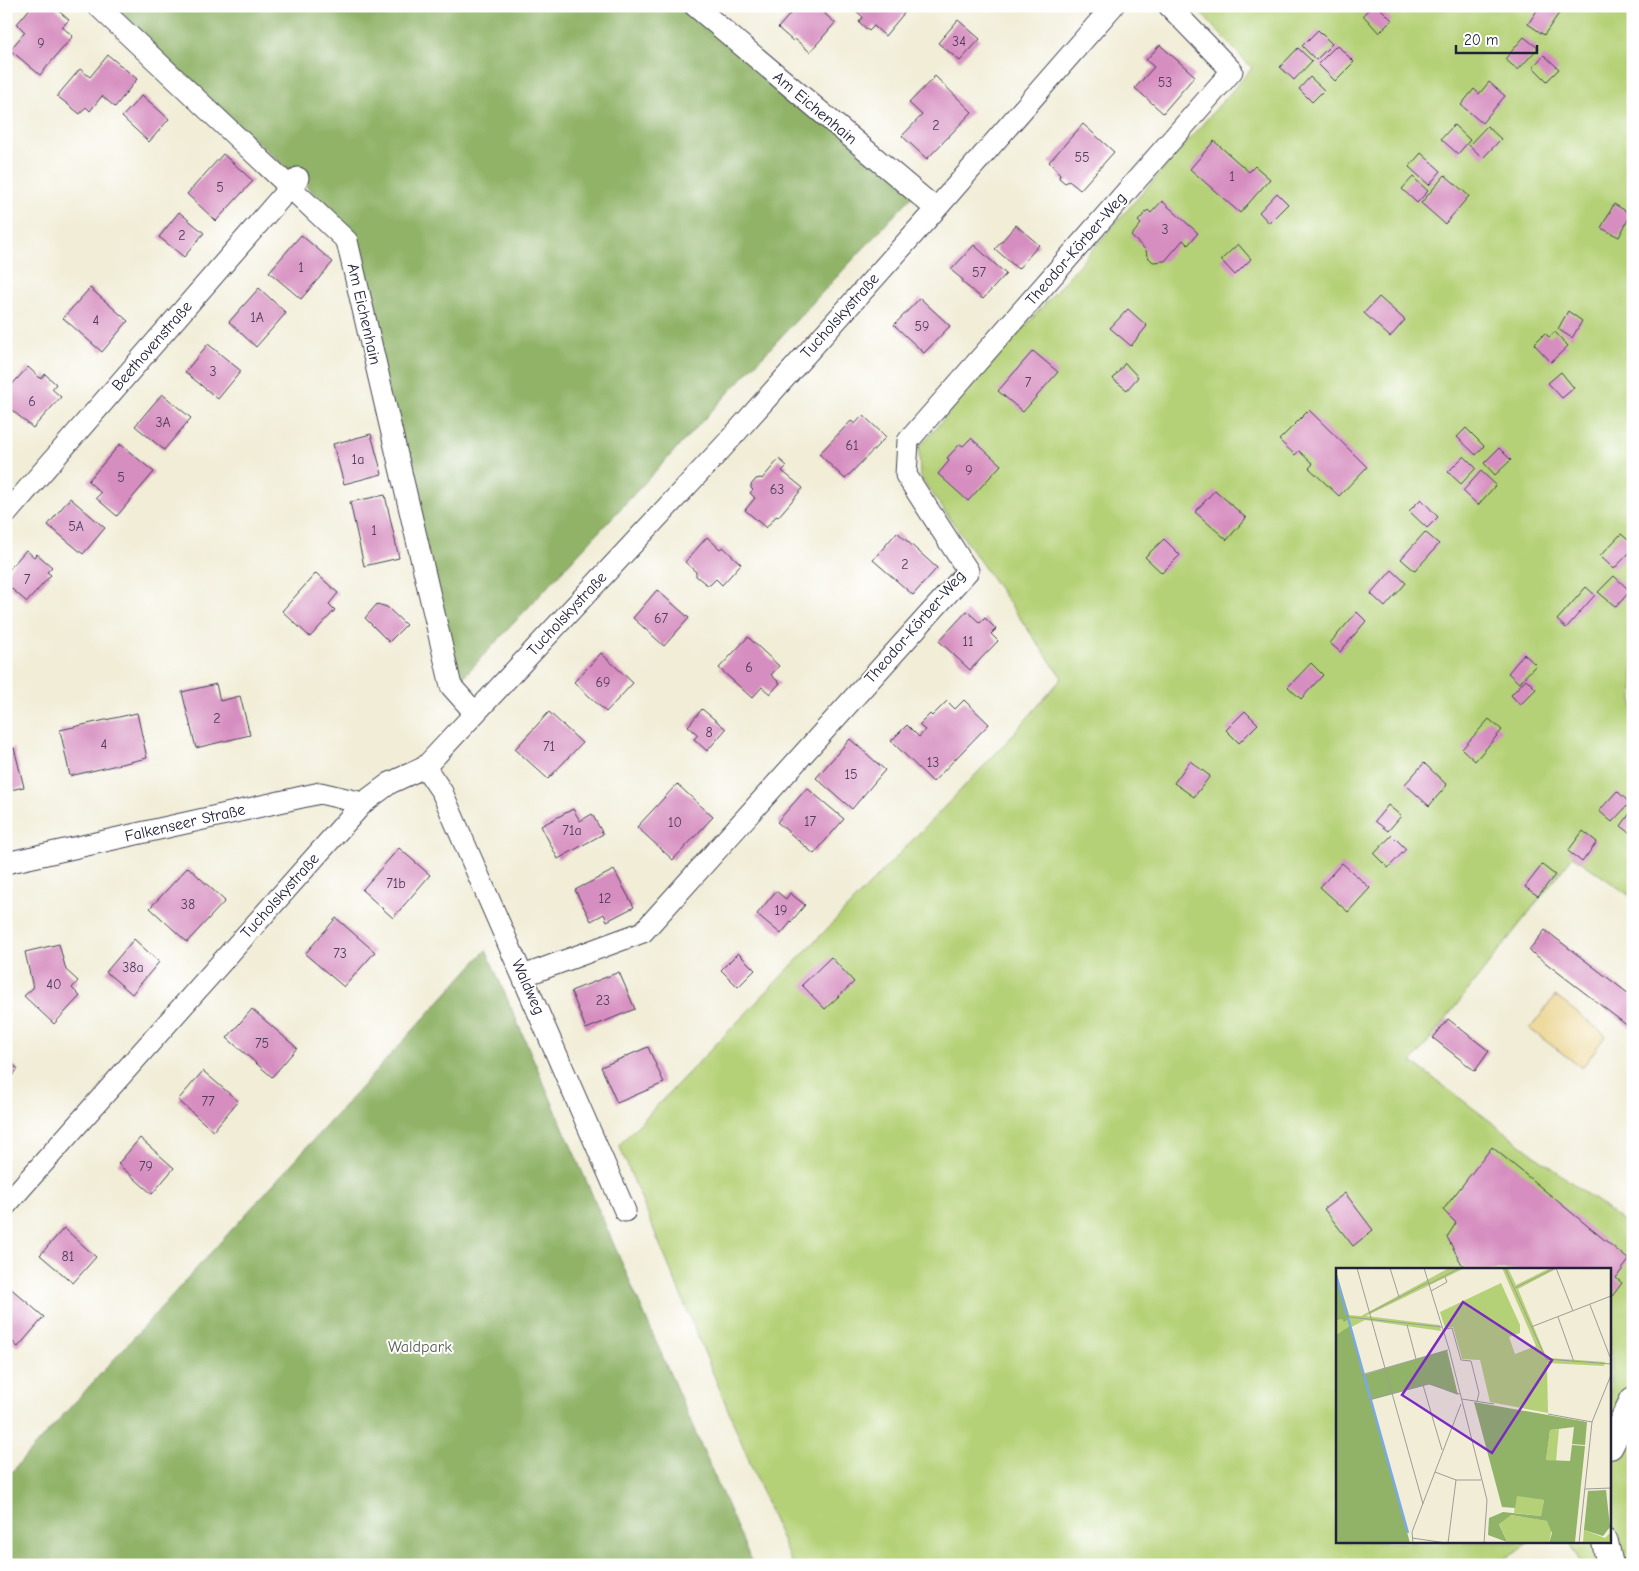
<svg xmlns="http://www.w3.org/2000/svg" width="1639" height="1571" font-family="'Comic Neue',sans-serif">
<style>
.green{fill:#b5d177;stroke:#6c7a59}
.forest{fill:#90b368;stroke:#596a52}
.sand{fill:#eeda9e;stroke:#887e6c}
.building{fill:#d68dbf}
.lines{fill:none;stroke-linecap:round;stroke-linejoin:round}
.minor-casing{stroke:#414052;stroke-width:23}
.tertiary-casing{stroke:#414052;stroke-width:28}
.minor{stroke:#fff;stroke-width:21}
.tertiary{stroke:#fff;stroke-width:26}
.labels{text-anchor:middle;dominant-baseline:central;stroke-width:4;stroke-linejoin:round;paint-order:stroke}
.number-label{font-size:14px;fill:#4f3d5c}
.street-label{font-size:16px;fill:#22223b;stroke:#fff}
.park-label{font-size:16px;fill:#555f50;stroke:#fff}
.inset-river{fill:none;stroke:#7aaae5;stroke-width:2.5}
.inset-road{fill:none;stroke:#9e9c99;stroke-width:1}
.view{fill:#7b2cbf;fill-opacity:0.15;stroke:#7b2cbf;stroke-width:2.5}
.inset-edge{fill:none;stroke:#22223b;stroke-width:2.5}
</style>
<rect width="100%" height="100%" fill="#fff"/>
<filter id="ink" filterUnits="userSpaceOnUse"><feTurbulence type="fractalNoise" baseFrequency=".02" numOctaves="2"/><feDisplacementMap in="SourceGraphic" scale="10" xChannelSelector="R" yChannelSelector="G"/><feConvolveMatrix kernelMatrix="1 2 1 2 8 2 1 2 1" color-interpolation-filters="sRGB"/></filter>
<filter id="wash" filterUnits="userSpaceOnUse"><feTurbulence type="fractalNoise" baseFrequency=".0096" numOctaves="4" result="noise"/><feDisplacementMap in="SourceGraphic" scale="20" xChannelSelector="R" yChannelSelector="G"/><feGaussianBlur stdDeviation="1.12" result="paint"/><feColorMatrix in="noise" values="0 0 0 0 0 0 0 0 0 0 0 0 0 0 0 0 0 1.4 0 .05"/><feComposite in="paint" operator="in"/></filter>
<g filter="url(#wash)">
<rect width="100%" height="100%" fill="#f1edd7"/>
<path class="green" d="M 1194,6 L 1633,6 L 1633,898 L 1573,856 L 1412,1062 L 1633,1229 L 1633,1565 L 1582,1565 L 1569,1542 L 1610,1542 L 1610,1270 L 1338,1270 L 1338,1542 L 1529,1542 L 1496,1565 L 792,1565 L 619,1145 L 1003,746 L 1062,678 L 920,476 L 919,447 L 1252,68 Z"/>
<path class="forest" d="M 107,6 L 695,6 L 916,192 L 453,688 L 346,238 L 317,196 Z
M 486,950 L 753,1565 L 6,1565 L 6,1478 Z"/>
<path class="sand" d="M 1555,996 L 1606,1035 L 1582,1068 L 1530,1029 Z"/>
<g id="blocks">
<path class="building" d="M 32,6 L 53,6 L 69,20 L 62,27 L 73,36 L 40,75 L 10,50 L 25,32 L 17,24 Z
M 797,6 L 808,6 L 810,8 L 811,6 L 822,6 L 825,9 L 825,14 L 835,23 L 810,52 L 795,39 L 793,41 L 778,28 Z
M 853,6 L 910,6 L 885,36 L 874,26 L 869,31 L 859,22 L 863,17 L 852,7 Z
M 1372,6 L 1378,6 L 1392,20 L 1379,33 L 1363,15 Z
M 1540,6 L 1564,6 L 1544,35 L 1528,24 Z
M 958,20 L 980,39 L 960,61 L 938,43 Z
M 1318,30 L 1332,44 L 1316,60 L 1302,46 Z
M 1524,37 L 1538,48 L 1518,70 L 1505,59 Z
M 1160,45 L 1195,76 L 1163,113 L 1135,88 L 1154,67 L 1146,60 Z
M 1337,45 L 1354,62 L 1335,81 L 1318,64 Z
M 1298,48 L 1312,61 L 1294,80 L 1280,67 Z
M 108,55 L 137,79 L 115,107 L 102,96 L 90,111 L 86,107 L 80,114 L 57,96 L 80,69 L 90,77 Z
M 1544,55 L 1559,69 L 1547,81 L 1533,67 Z
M 935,76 L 972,112 L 927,159 L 902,136 L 922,115 L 909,103 Z
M 1310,77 L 1324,90 L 1312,102 L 1299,89 Z
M 1489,82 L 1505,96 L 1482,123 L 1461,105 L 1474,89 L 1479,94 Z
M 142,95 L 169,119 L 149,142 L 122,117 Z
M 1083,124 L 1114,152 L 1080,190 L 1069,181 L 1065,183 L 1059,178 L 1060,174 L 1049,162 Z
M 1454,125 L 1470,140 L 1458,154 L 1441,139 Z
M 1487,126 L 1501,139 L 1483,158 L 1469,145 Z
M 1214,141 L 1249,172 L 1255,166 L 1270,179 L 1240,213 L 1190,169 Z
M 1421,153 L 1441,171 L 1429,185 L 1409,167 Z
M 223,154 L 253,181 L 216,221 L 187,194 Z
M 1445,175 L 1469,196 L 1445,224 L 1421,203 Z
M 1413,177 L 1428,191 L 1417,203 L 1402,189 Z
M 1277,193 L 1288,204 L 1269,223 L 1259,212 Z
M 1162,201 L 1198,233 L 1188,245 L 1183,240 L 1165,261 L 1153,262 L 1147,256 L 1146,250 L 1131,236 L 1141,224 L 1138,221 L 1148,210 L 1151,213 Z
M 1614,204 L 1631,214 L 1619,237 L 1601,228 Z
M 179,212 L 204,233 L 184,257 L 159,237 Z
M 1016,225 L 1039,245 L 1018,269 L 995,249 Z
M 301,235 L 333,262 L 301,299 L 269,272 Z
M 1238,244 L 1251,259 L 1235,275 L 1221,260 Z
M 974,245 L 1006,274 L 983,299 L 963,283 L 963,280 L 951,270 Z
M 90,288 L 128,321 L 102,352 L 63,318 Z
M 259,288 L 286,313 L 256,347 L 229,322 Z
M 1379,297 L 1405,320 L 1390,337 L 1364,313 Z
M 920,298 L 950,326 L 924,353 L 894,325 Z
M 1128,309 L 1147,326 L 1131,346 L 1110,328 Z
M 1568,311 L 1582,321 L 1572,338 L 1558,329 Z
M 1555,332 L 1568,346 L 1551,362 L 1534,344 L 1545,333 L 1549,337 Z
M 208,344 L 241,371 L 218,399 L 185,372 Z
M 1033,351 L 1058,372 L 1023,412 L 998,391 Z
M 1125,363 L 1138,377 L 1127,390 L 1113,379 Z
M 28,367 L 41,379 L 45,374 L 56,384 L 52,389 L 61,397 L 33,428 L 6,405 L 6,391 Z
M 1561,372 L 1574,388 L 1562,398 L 1548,383 Z
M 162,394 L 191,418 L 164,450 L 135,426 Z
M 1309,410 L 1367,467 L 1339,496 L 1309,468 L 1313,464 L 1299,451 L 1295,455 L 1279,440 Z
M 863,415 L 886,437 L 845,479 L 819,454 L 851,421 L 855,424 Z
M 1466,428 L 1484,446 L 1476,455 L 1457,437 Z
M 371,434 L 382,474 L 344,484 L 333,444 Z
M 971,438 L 1001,465 L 968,501 L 938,474 L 949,461 L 947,458 L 960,444 L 963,446 Z
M 120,444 L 154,472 L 117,516 L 96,498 L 101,493 L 88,481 Z
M 1499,448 L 1511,460 L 1495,475 L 1484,463 Z
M 1464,456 L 1476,468 L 1461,484 L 1448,472 Z
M 779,459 L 787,466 L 782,471 L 803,488 L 778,517 L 776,516 L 766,528 L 745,510 L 755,498 L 750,493 L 753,490 L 751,488 L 751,485 L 756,479 L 761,478 L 762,479 Z
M 1481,471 L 1496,485 L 1478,505 L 1463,491 Z
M 1215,490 L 1246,518 L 1227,540 L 1195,512 Z
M 385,495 L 399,558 L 364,566 L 350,502 Z
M 70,498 L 105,528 L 83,554 L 48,525 Z
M 1421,499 L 1438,517 L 1427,528 L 1409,511 Z
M 897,532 L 937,568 L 913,595 L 873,560 Z
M 1425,532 L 1439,544 L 1415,571 L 1401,559 Z
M 1621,534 L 1633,544 L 1633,549 L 1614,569 L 1600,556 Z
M 707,537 L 720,549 L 723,547 L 741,564 L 722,585 L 716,579 L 710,585 L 706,584 L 696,576 L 696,572 L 685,562 Z
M 1164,539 L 1180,555 L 1162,573 L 1145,557 Z
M 26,550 L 34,557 L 37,554 L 52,567 L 47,572 L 51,575 L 27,602 L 6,584 L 6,573 Z
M 1392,570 L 1406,583 L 1385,607 L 1371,594 Z
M 316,573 L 338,593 L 329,604 L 335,610 L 310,637 L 282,611 Z
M 1614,576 L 1630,591 L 1616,607 L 1598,592 Z
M 1586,587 L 1595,595 L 1566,628 L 1557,620 Z
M 657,590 L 689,618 L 664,646 L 633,618 Z
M 377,604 L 387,607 L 406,625 L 389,642 L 365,618 Z
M 967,611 L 980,623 L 985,618 L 996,629 L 991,634 L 998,641 L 970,670 L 939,641 Z
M 1357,612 L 1366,621 L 1340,652 L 1330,643 Z
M 748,637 L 779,666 L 771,675 L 780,683 L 770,694 L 762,687 L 752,698 L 719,668 Z
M 601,653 L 633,683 L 606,712 L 574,682 Z
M 1524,654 L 1536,665 L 1519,683 L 1508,673 Z
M 1311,663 L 1323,675 L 1301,699 L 1288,687 Z
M 1526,679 L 1536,689 L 1520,705 L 1511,695 Z
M 216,684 L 220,701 L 240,696 L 250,735 L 196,748 L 182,692 Z
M 964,700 L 989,724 L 933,782 L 891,741 L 907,725 L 919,737 L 925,730 L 919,725 L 930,714 L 932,716 L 947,701 L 955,709 Z
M 702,709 L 726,729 L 707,751 L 694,739 L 698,735 L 688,726 Z
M 1245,711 L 1258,724 L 1239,743 L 1226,730 Z
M 549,712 L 582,743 L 548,779 L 515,749 Z
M 137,713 L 147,758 L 70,776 L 60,730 Z
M 1489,719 L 1502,730 L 1475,761 L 1462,749 Z
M 850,739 L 885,770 L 852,809 L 816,778 Z
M 14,748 L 24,787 L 6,791 L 6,750 Z
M 1190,761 L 1210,776 L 1194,797 L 1174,783 Z
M 1424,763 L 1447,785 L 1429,806 L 1405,784 Z
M 677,784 L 713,817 L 673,860 L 637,827 Z
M 807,788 L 844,819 L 814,854 L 777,822 Z
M 1617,791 L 1630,803 L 1612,822 L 1599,811 Z
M 1388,805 L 1401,816 L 1388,831 L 1375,821 Z
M 573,809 L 580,821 L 592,814 L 603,834 L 558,859 L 541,826 Z
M 1633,809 L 1633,835 L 1621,826 Z
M 1583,831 L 1597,842 L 1582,862 L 1568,851 Z
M 1392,835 L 1406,849 L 1388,868 L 1374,854 Z
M 399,848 L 430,875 L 393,918 L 362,890 Z
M 1342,863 L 1370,888 L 1348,912 L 1320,887 Z
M 1542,865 L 1555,875 L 1538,896 L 1525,887 Z
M 188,867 L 225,901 L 187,942 L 150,908 Z
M 614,870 L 634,907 L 607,921 L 604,914 L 591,921 L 575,890 Z
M 776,891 L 786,899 L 790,893 L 805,905 L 781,934 L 757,914 Z
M 336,918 L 375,952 L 344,987 L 305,954 Z
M 1545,930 L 1633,997 L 1633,1030 L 1529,950 Z
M 134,939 L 159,962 L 132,994 L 106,972 Z
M 59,944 L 66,970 L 78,981 L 72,988 L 80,996 L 54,1024 L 24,996 L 33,988 L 25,952 Z
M 738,953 L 755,970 L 738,987 L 721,970 Z
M 831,957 L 854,982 L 825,1009 L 802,985 Z
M 619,972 L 635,1009 L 586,1029 L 571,991 Z
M 252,1009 L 297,1048 L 272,1077 L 227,1038 Z
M 1448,1019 L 1489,1051 L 1475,1071 L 1433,1038 Z
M 648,1047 L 664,1083 L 617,1103 L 601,1067 Z
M 6,1059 L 18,1069 L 6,1083 Z
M 203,1071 L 238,1101 L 213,1131 L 178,1100 Z
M 140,1138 L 174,1168 L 152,1194 L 118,1164 Z
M 1492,1147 L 1629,1260 L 1616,1278 L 1622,1283 L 1610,1299 L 1610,1270 L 1465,1270 L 1447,1237 L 1456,1223 L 1443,1210 Z
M 1345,1193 L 1373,1230 L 1353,1246 L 1324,1209 Z
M 64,1228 L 96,1257 L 73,1283 L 40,1255 Z
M 8,1286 L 44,1317 L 18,1347 L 6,1336 L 6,1287 Z"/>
</g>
</g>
<g filter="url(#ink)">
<use href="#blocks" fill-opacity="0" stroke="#414052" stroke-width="1"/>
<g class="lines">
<defs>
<path id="minor" d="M 98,6 L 347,241 L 451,686 L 475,713
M 695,6 L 936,209
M 6,514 L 298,178
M 425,767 L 442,792 L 625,1211
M 6,863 L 320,793 L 363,803
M 523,976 L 643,932 L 968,571 L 906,475 L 908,441 L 1232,71 L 1169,6
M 6,1205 L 363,803 L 390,783 L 425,767 L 724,446 L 936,209 L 1113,6"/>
<path id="tertiary" d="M 1610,1446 L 1633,1400
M 1605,1542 L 1610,1565"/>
</defs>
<use href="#minor" class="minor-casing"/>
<use href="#tertiary" class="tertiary-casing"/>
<use href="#minor" class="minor"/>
<use href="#tertiary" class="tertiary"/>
</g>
</g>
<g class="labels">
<g class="number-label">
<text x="959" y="41">34</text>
<text x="41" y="43">9</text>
<text x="1165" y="82">53</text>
<text x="936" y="125">2</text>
<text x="1082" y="157">55</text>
<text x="1232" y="176">1</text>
<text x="220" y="187">5</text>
<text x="1165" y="229">3</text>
<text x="182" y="235">2</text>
<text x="301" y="267">1</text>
<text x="979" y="272">57</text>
<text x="257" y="317">1A</text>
<text x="96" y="320">4</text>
<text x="922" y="326">59</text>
<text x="213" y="371">3</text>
<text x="1028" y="382">7</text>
<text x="32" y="401">6</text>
<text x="163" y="422">3A</text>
<text x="852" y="445">61</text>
<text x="358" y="459">1a</text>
<text x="969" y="470">9</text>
<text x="121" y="477">5</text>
<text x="777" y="489">63</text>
<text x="76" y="526">5A</text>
<text x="374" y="530">1</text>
<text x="905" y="564">2</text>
<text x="27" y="579">7</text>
<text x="661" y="618">67</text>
<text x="968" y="641">11</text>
<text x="749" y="667">6</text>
<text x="603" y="682">69</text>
<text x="217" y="718">2</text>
<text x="709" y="732">8</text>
<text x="104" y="744">4</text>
<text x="549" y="746">71</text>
<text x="933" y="762">13</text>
<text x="851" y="774">15</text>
<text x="810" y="821">17</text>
<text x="675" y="822">10</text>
<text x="572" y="830">71a</text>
<text x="396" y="883">71b</text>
<text x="605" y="898">12</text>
<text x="188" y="904">38</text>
<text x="781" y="910">19</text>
<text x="340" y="953">73</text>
<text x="133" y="967">38a</text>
<text x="54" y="984">40</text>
<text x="603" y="1000">23</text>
<text x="262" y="1043">75</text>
<text x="208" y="1101">77</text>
<text x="146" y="1166">79</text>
<text x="68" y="1256">81</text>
</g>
<g class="street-label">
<text transform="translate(815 108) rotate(40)">Am Eichenhain</text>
<text transform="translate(1076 249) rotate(-49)">Theodor-Körber-Weg</text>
<text transform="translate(364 314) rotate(77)">Am Eichenhain</text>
<text transform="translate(840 316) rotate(-48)">Tucholskystraße</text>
<text transform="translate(152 346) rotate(-49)">Beethovenstraße</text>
<text transform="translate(567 614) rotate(-47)">Tucholskystraße</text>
<text transform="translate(915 627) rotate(-49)">Theodor-Körber-Weg</text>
<text transform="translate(185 823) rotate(-13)">Falkenseer Straße</text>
<text transform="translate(280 896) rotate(-48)">Tucholskystraße</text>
<text transform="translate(528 987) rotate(66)">Waldweg</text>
</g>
<g class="park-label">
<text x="420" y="1347">Waldpark</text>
</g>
</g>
<g transform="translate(1336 1268)">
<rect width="275" height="275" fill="#f1edd7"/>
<path d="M 113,0 L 129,0 L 30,48 L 104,57 L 105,63 L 29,52 L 0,67 L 1,51 L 13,51 L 13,47 L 25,48 ZM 166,0 L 172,0 L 180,17 L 214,0 L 222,0 L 182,21 L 209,86 L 214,90 L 269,94 L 268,98 L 211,95 L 212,145 L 154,134 L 144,92 L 126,91 L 117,59 L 109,60 L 104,44 L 165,15 L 184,57 L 184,65 L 173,69 L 179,86 L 200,78 ZM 223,161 L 220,193 L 210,192 L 214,162 ZM 180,227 L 208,232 L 205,248 L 178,245 ZM 174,247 L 211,253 L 216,260 L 213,275 L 171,274 L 163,255 ZM 248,262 L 269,270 L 275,264 L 275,275 L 247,275 Z" fill="#b5d177"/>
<path d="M 0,3 L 13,47 L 13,51 L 8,54 L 6,51 L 0,52 ZM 14,58 L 27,107 L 111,82 L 122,127 L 93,116 L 35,132 L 74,275 L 0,275 L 0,67 ZM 138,134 L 251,154 L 249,177 L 236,176 L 238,159 L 214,162 L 210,192 L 234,193 L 236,177 L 249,178 L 239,274 L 213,275 L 216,265 L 211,253 L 175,247 L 163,256 L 171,274 L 152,267 L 153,250 L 167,244 L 205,248 L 208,232 L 181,228 L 179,240 L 166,239 ZM 270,222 L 274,259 L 267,268 L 248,262 L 252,223 Z" fill="#90b368"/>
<path class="inset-river" d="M 0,8 L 11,47M 12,50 L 72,265"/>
<path class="inset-road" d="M 21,0 L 87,236M 54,0 L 63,29M 88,0 L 113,81 L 151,232 L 148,275M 169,0 L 210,91 L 275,96M 220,0 L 237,43M 93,16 L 124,0M 179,20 L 219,0M 95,23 L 111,14 L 109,9M 254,37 L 274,89M 33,45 L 93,14M 13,49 L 106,59M 222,49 L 238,94M 71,57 L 80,91M 195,59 L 275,28M 108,61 L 116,60 L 125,92 L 135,93 L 143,125 L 141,133M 25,107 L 112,82M 87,117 L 106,182M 126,131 L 158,136M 32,132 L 93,116 L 124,126M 212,146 L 256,154M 99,204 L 120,212 L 145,212M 249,221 L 275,220M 76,270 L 110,275M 77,275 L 76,264 L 125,136M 112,275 L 120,212M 243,275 L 256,154 L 275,107"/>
<path class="view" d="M 127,34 L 216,92 L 156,185 L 66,127 Z"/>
<rect width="275" height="275" class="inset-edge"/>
</g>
<rect width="1639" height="1571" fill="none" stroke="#fff" stroke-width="25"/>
<path d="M1456 45v8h81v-8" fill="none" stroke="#22223b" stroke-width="2.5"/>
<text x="1464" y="45" font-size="15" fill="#22223b" stroke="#ffffff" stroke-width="4" paint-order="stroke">20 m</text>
</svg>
